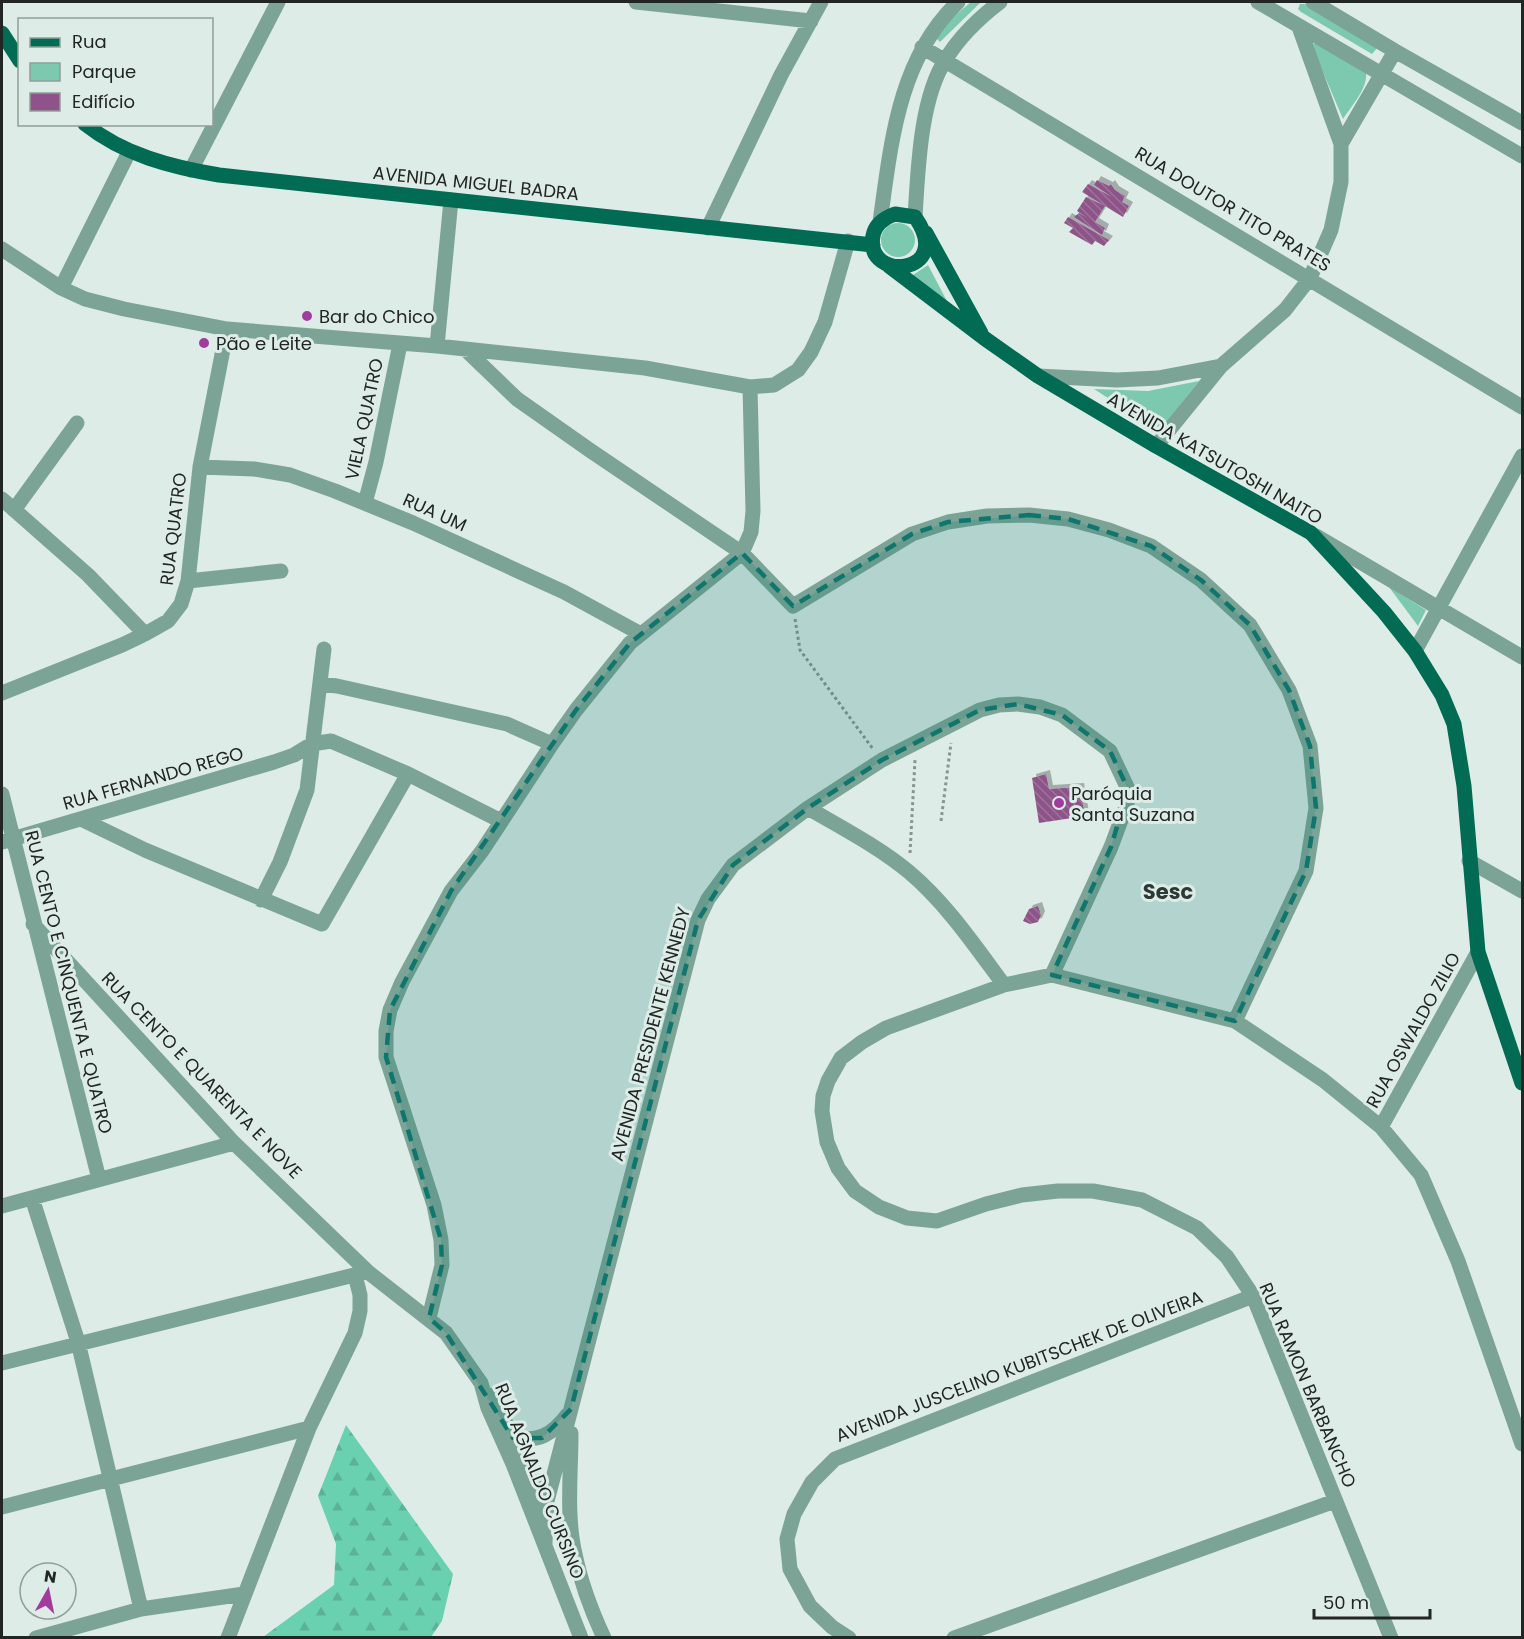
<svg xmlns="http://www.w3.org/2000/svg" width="1524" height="1639" font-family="Poppins,sans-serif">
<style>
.green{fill:#7dc9b0}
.forest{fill:url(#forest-firs)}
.building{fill:url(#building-back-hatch);filter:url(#shadow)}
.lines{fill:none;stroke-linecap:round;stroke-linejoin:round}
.path{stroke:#89948f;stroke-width:3;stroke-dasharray:3 3;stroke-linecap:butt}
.minor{stroke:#7ca496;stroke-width:15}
.major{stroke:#016b54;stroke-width:15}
.marked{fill:#0f766e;fill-opacity:0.2;stroke:#0f766e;stroke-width:4.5;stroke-dasharray:12 8;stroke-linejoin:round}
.poi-dot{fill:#a33b9e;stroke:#ddece6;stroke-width:2}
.labels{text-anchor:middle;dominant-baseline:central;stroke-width:6;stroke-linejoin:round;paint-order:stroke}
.street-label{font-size:18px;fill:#212624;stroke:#ddece6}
.poi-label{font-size:18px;fill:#212624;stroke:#ddece6;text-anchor:start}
.quarter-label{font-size:21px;font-weight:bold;fill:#2d3935;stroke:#ddece6}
</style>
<defs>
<pattern id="forest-firs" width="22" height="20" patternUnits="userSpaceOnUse" patternTransform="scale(1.5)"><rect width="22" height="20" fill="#69d0b0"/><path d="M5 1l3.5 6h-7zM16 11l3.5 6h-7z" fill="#5bb297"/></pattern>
<pattern id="building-back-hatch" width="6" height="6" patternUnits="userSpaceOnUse" patternTransform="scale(1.5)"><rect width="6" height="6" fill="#8e5389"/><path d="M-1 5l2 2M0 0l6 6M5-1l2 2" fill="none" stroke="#9c7399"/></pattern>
<filter id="shadow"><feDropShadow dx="4" dy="-4" stdDeviation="0" flood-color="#0004"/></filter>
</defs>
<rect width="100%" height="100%" fill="#ddece6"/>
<path class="green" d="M 971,2 L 981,2 L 940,42 L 935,37 L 947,22 Z
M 1300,4 L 1305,4 L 1378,47 L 1372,54 L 1301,12 L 1298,9 Z
M 1319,43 L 1366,73 C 1368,88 1351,107 1343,119 L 1314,51 L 1313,44 Z
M881 240a17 17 0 1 1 34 0a17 17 0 1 1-34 0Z
M 928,265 L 949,305 L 913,275 Z
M 1199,381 L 1159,431 L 1094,389 L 1148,391 Z
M 1389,587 L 1426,610 L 1418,626 Z"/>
<path class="forest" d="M 346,1425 L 453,1574 L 442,1621 L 431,1637 L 263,1637 L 334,1585 L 336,1544 L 318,1496 Z"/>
<path class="building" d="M 1097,180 L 1109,186 L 1111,184 L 1115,190 L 1125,196 L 1122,202 L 1129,206 L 1123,217 L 1082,192 L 1088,184 L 1112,197 L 1094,185 Z
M 1086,197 L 1105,206 L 1095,222 L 1105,228 L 1102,235 L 1074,217 L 1079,213 L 1088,218 L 1077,211 Z
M 1068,217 L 1109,240 L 1104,246 L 1095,241 L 1092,245 L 1069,232 L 1073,228 L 1064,223 Z
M 1046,774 L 1049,789 L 1080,787 L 1085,816 L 1039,823 L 1032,778 Z
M 1038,906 L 1041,915 L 1038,922 L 1030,924 L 1023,921 L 1029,909 Z"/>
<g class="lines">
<path class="path" d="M 795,619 L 800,650 L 873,749
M 941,821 L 951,743
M 910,853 L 915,760"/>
<path class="minor" d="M 636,2 L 811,21
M 1258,2 L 1522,156
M 1313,2 L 1395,51 L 1522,123
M 922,47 L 1522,407
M 1341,144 L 1395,51
M 191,170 L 278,2
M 915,217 C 918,170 920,98 946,59 C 960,36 979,18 1000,2
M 880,222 C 891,144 898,59 958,2
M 708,228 L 781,75 L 821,2
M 2,249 L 61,288 L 85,299 L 124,309 L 227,329 L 437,346 L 645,368 L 750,387 L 774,385 L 798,370 L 811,352 L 825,322 L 848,241
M 61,288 L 129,152
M 437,346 L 451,200
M 465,349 L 517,399 L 591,451 L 742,553 L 793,606 L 912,534 L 948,522 L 987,516 L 1029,515 L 1068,519 L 1109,530 L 1151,546 L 1201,580 L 1250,625 L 1289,690 L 1310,746 L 1316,808 L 1306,871 L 1235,1021
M 1038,376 L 1117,380 L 1158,378 L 1221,366 L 1285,310 L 1310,278 L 1331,230 L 1341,182 L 1341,144 L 1299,27
M 1156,446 L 1221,366
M 200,467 L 254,469 L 290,475 L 335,491 L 413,523 L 564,592 L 641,634
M 2,499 L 88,575 L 145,634
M 365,503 L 376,462 L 400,344
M 14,510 L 77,423
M 1316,536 L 1522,657
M 188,581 L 281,571
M 1415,651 L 1522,456
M 320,684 L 337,686 L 507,724 L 552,744
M 2,693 L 122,645 L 145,634 L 168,621 L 181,604 L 188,581 L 200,467 L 227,329
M 2,794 L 99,1179
M 808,808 C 842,828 879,847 909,872 C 946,903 975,946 1004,985
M 81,819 L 145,850 L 322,924 L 408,774
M 2,842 L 274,762 L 294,755 L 312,744 L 331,741 L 408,774 L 501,821
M 1469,861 L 1522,891
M 261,900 L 280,862 L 307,790 L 324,649
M 33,924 L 234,1143 L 368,1272 L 446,1333 L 481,1383 L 488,1408 L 513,1464 L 581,1638
M 1381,1127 L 1478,952
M 32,1198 L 78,1342 L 141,1609
M 2,1206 L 234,1143
M 429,1318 L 442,1265 L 441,1240 L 434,1205 L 386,1057 L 386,1031 L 390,1010 L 402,982 L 451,891 L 482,851 L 552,744 L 576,710 L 630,643 L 742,553 L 751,532 L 753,511 L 750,387
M 2,1363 L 362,1273
M 489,1395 L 500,1411 L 539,1493 L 572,1555
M 571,1433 C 571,1473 566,1516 575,1554 C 581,1583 591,1610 604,1638
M 513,1438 C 539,1442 552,1435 568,1414
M 2,1507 L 309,1428
M 545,1544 L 546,1505 L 698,920 L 708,899 L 733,865 L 808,808 L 882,760 L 980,710 L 999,705 L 1018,704 L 1040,707 L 1062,715 L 1110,751 L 1128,789 L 1127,804 L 1111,847 L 1052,975
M 36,1638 L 141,1609 L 244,1594
M 228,1638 L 309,1428 L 355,1333 L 360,1311 L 360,1295 L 355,1275
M 849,1638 L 832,1627 L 810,1606 L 790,1569 L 787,1539 L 794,1514 L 812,1482 L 835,1459 L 1253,1296
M 954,1638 L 1335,1501
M 1391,1638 L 1253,1296 L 1227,1257 L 1197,1228 L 1142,1200 L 1093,1191 L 1058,1191 L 1022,1195 L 986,1204 L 937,1221 L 907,1218 L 879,1207 L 855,1191 L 838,1168 L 827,1142 L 822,1111 L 823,1096 L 828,1081 L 841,1058 L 862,1042 L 886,1028 L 1004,985 L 1052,975 L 1235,1021 L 1323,1080 L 1381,1127 L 1421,1175 L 1458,1261 L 1522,1444"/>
<path class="major" d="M 2,33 L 20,61
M 85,124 C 124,155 171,167 219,175 L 873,245
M 895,214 L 915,217 C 956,275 864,283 873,236 C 875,224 884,218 895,214 Z
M 926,233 L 981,333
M 889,266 L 984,338 L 1038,376 L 1156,446 L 1311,533 L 1384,612 L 1415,651 L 1442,695 L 1454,724 L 1464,786 L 1478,952 L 1522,1083"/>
</g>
<path class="marked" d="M 1029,515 L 1068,519 L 1151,546 L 1201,580 L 1250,625 L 1289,690 L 1310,746 L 1316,808 L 1306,871 L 1235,1021 L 1052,975 L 1111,847 L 1128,789 L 1110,751 L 1062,715 L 1018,704 L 980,710 L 882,760 L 808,808 L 733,865 L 698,920 L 571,1409 L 542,1438 L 513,1438 L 446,1333 L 429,1318 L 442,1265 L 441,1240 L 386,1057 L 390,1010 L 451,891 L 576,710 L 630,643 L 742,553 L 793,606 L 912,534 L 948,522 Z"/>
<g class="poi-dot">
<circle cx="307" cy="316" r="6"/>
<circle cx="204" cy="343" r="6"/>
<circle cx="1059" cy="803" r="6"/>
</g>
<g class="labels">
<g class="street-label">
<text transform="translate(476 183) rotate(6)">AVENIDA MIGUEL BADRA</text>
<text transform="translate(1233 209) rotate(31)">RUA DOUTOR TITO PRATES</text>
<text transform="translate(364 419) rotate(-78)">VIELA QUATRO</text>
<text transform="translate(1215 458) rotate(30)">AVENIDA KATSUTOSHI NAITO</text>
<text transform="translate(435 512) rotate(24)">RUA UM</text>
<text transform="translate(173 529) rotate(-83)">RUA QUATRO</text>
<text transform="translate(153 778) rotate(-16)">RUA FERNANDO REGO</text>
<text transform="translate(69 982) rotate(76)">RUA CENTO E CINQUENTA E QUATRO</text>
<text transform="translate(1413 1030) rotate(-61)">RUA OSWALDO ZILIO</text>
<text transform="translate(650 1034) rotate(-75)">AVENIDA PRESIDENTE KENNEDY</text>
<text transform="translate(202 1075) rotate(46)">RUA CENTO E QUARENTA E NOVE</text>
<text transform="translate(1019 1366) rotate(-21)">AVENIDA JUSCELINO KUBITSCHEK DE OLIVEIRA</text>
<text transform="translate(1308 1385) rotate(67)">RUA RAMON BARBANCHO</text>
<text transform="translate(540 1481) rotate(68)">RUA AGNALDO CURSINO</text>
</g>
<g class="poi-label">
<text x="319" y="316">Bar do Chico</text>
<text x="216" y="343">Pão e Leite</text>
<text x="1071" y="793">Paróquia<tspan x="1071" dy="21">Santa Suzana</tspan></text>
</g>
<g class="quarter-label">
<text x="1168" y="891">Sesc</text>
</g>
</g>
<rect width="1524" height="1639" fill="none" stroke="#212624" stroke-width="6"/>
<rect x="18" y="18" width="195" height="108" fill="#ddece6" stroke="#929d98" stroke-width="1.5"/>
<rect x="30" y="38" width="30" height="9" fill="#016b54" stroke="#929d98" stroke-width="1.5"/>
<text x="72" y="48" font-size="18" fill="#212624">Rua</text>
<rect x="30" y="63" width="30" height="18" fill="#7dc9b0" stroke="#929d98" stroke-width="1.5"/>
<text x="72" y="78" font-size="18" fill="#212624">Parque</text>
<rect x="30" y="93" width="30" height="18" fill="#8e5389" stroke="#929d98" stroke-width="1.5"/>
<text x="72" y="108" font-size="18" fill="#212624">Edifício</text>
<g transform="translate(48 1591) rotate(9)"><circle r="28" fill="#ddece6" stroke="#929d98" stroke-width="1.5"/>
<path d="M0-4.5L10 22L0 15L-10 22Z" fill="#a33b9e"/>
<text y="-9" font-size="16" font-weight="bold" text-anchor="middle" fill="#212624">N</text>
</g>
<path d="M1314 1609v9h116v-9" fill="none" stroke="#212624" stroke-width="3"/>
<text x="1323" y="1609" font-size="18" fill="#212624" stroke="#ddece6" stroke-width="4.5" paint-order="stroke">50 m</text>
</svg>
